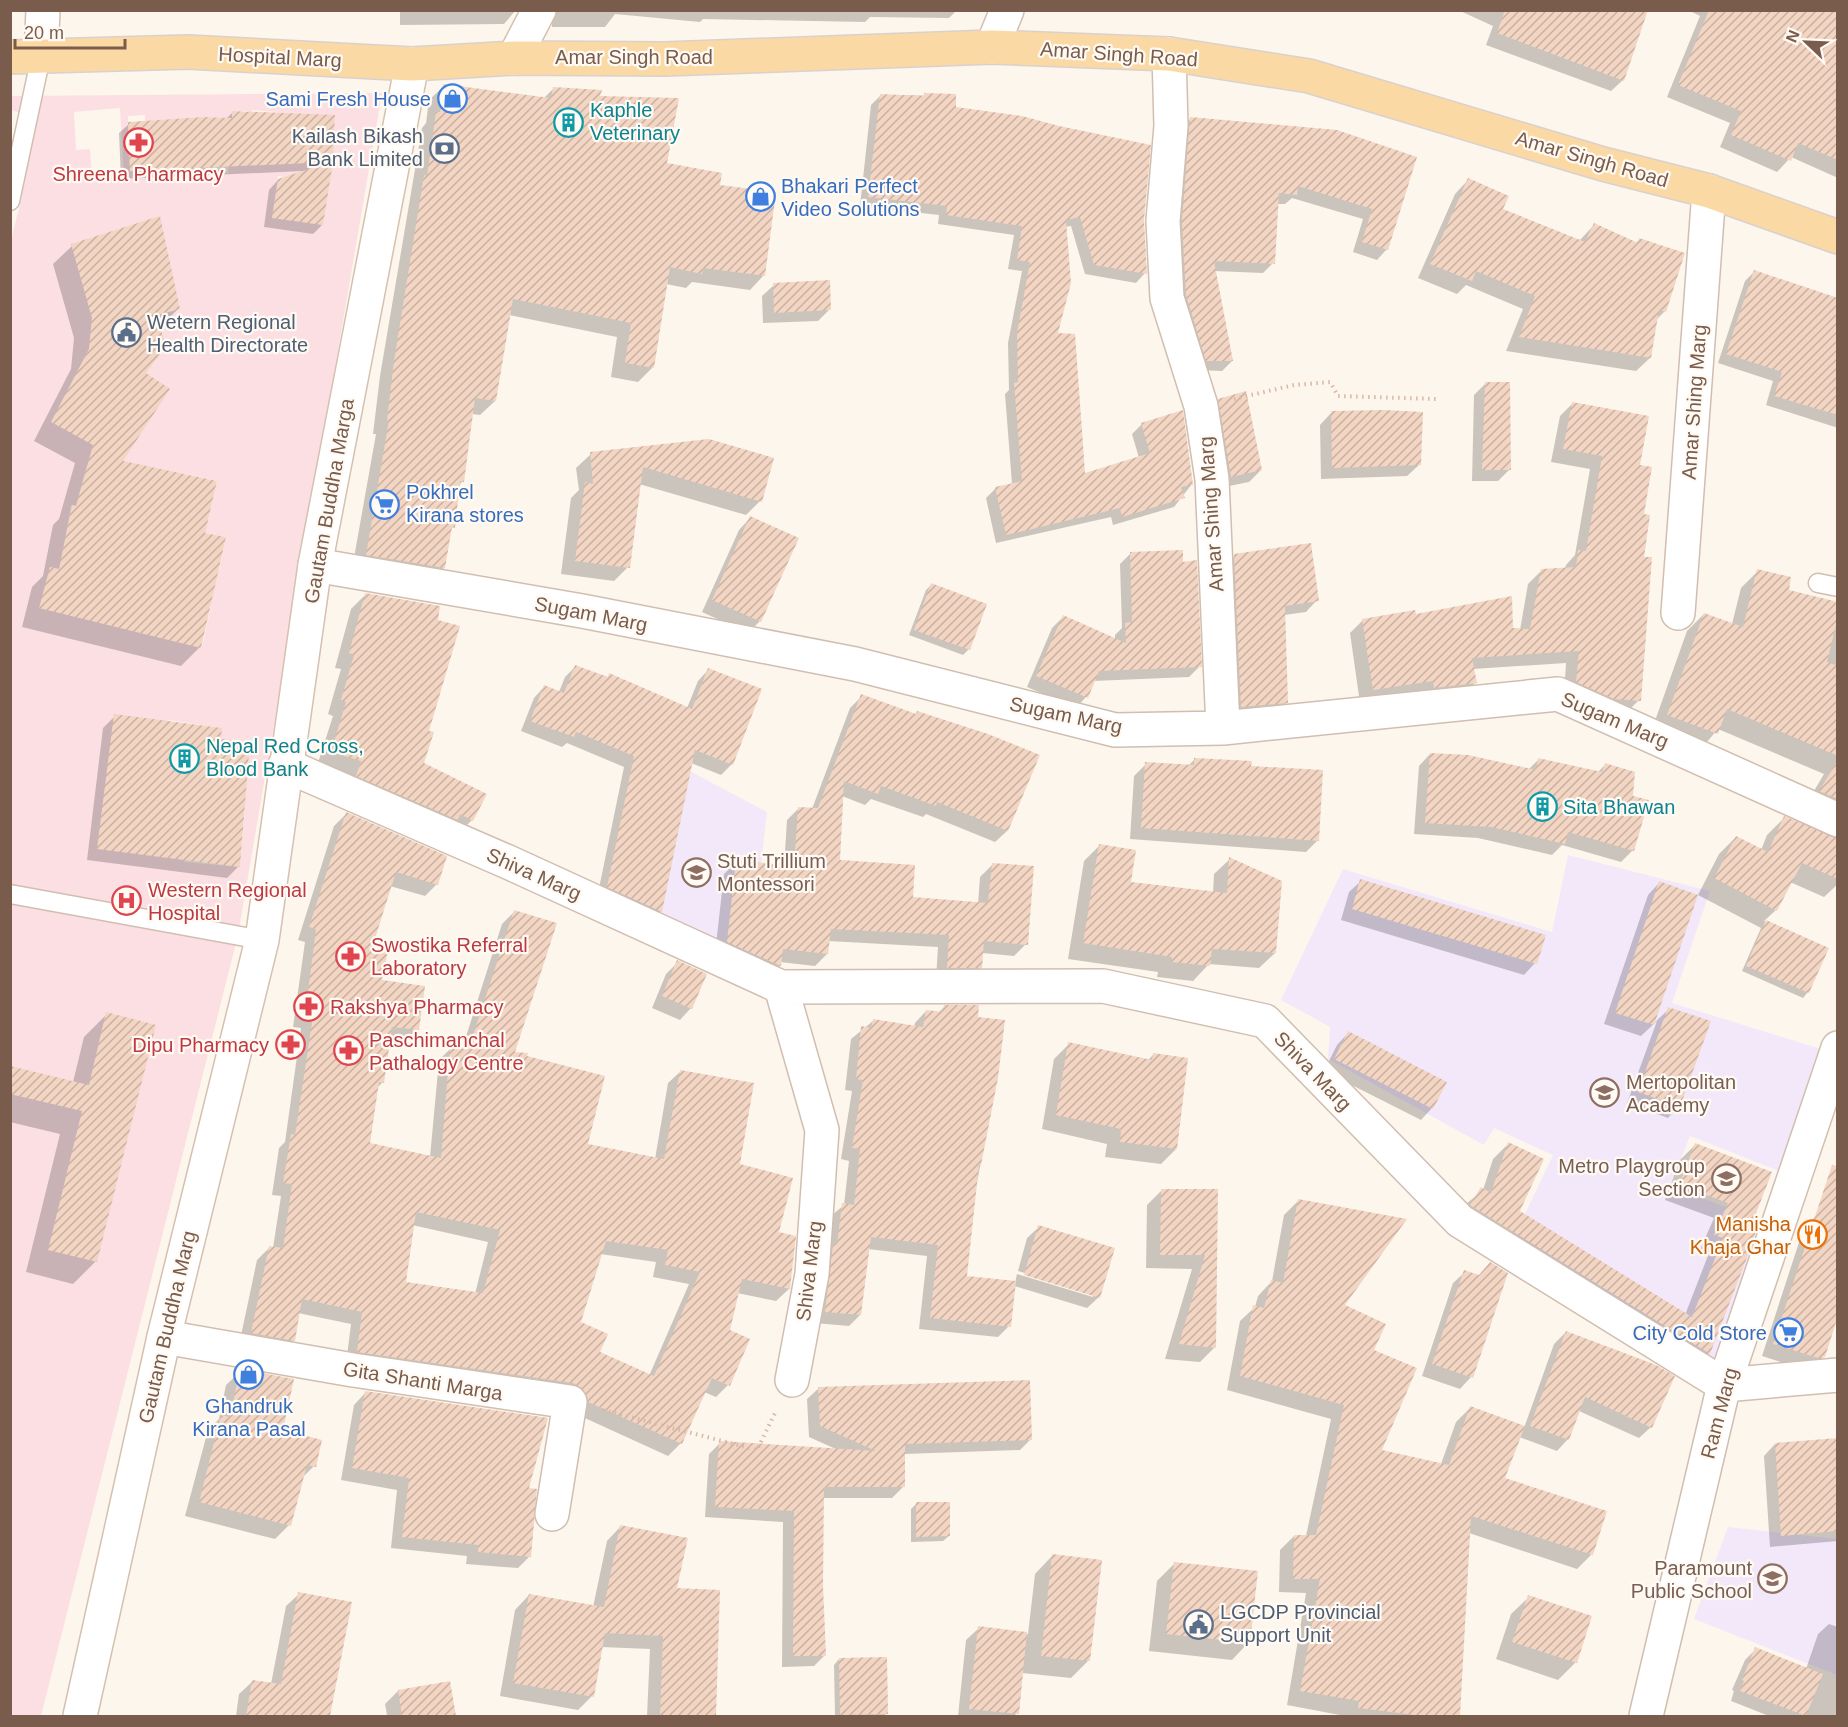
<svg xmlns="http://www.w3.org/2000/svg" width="1848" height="1727" font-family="Helvetica,sans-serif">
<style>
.education{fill:#f3e8fa}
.medical{fill:#fbdfe3;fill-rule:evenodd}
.shadow{fill:#0003;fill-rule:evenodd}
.building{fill:url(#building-hatch);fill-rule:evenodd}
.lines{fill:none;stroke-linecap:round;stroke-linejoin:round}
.lane-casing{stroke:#d1beb0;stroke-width:21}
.street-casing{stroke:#d1beb0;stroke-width:36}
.secondary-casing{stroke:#d6c0b0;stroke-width:36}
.primary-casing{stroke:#dad1cd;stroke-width:36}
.path{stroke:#d9b8a5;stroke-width:4;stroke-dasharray:1.5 4.5;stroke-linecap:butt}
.lane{stroke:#fff;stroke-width:18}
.street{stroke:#fff;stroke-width:33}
.secondary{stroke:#fff;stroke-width:33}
.primary{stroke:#fbd9a5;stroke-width:33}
.labels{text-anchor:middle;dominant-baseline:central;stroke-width:4.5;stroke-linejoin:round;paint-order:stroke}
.street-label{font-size:20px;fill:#7a5c4d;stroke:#fffaf3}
.shop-label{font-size:20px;fill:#366cbe;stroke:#fffaf3;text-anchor:end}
.culture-label{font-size:20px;fill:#0d838f;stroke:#fffaf3;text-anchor:start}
.service-label{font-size:20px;fill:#4e5e75;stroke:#fffaf3;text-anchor:start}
.health-label{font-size:20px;fill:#be3a42;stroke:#fffaf3;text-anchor:start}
.education-label{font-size:20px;fill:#785e54;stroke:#fffaf3;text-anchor:start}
.food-label{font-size:20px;fill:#c56008;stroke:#fffaf3;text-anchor:end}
</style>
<defs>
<pattern id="building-hatch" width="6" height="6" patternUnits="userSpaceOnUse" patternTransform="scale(1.5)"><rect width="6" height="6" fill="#f3d5c3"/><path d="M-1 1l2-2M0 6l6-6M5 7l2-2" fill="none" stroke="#cab0a1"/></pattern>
</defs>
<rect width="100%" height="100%" fill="#fdf6ec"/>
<path class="education" d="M 688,770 L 767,812 L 754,926 L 746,962 L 624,912 L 636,852 Z
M 1568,855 L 1710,891 L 1672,1003 L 1834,1053 L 1789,1175 L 1690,1136 L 1670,1186 L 1770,1224 L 1713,1372 L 1506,1240 L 1524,1216 L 1553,1155 L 1494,1128 L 1484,1145 L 1328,1059 L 1330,1027 L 1281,1000 L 1343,869 L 1552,932 Z
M 1728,1527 L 1837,1539 L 1837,1675 L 1694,1619 Z"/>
<path class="medical" d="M 382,93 L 238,935 L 41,1716 L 10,1716 L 10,245 L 20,204 L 11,199 L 30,116 L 11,110 L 10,96 ZM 120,108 L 124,174 L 92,177 L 90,149 L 76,150 L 74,112 ZM 252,110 L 277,112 L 275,165 L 249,163 ZM 233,111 L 249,111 L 247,155 L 231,154 ZM 145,115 L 147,170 L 130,171 L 128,116 ZM 335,115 L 333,163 L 280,162 ZM 204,117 L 231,118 L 228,173 L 201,171 ZM 196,119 L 198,172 L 152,174 L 150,121 ZM 278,176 L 329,183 L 323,225 L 272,218 ZM 180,309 L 157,315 L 166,347 L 146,373 L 51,422 L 89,349 L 92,318 ZM 87,465 L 145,480 L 135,514 L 78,498 ZM 181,473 L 217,481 L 208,520 ZM 71,505 L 226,537 L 219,570 L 65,538 ZM 50,567 L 211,606 L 202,647 L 40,608 ZM 168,720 L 222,728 L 217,759 L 162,755 ZM 224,740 L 250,742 L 245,801 ZM 189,803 L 245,808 L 240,867 L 184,862 Z"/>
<path class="shadow" d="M 309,10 L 516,10 L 504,24 L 400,25 L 400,11 Z
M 544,10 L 957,10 L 949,18 L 870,17 L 865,22 L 703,19 L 700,22 L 615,14 L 605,27 L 552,27 L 552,23 L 547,23 Z
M 1458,10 L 1646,10 L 1623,80 L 1611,91 L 1486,45 L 1493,26 Z
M 1688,10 L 1838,10 L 1838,178 L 1791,157 L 1777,172 L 1720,147 L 1730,123 L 1667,97 L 1700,16 Z
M 444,86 L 543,99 L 554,88 L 598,97 L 665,164 L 718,186 L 764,275 L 750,290 L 692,282 L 686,288 L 666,284 L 653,367 L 638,382 L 611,377 L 617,337 L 509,315 L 495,401 L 480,415 L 472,414 L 463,481 L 458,486 L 453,527 L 449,531 L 444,568 L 429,582 L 352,569 L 376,434 L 373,434 L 380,376 L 422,128 L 426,123 L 429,100 Z
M 881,95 L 955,96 L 954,109 L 1143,220 L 1145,273 L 1136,283 L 1085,274 L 1071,226 L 1065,227 L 1056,335 L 1084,475 L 1139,458 L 1132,434 L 1142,424 L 1192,484 L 1174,507 L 1113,525 L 1111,517 L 996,543 L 986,498 L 996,488 L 1012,484 L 1005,394 L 1009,390 L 1008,343 L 1022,271 L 1008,269 L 1014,235 L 938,224 L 939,215 L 860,206 L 871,105 Z
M 233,112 L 331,162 L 322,225 L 313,234 L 264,227 L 269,190 L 278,180 L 303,171 L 121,179 L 119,133 L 129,124 L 225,120 Z
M 1190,119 L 1415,158 L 1387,249 L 1377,260 L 1353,252 L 1363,219 L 1292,198 L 1285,204 L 1277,204 L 1273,263 L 1263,273 L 1214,271 L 1232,361 L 1222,371 L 1197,370 L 1176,305 L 1180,129 Z
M 1468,180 L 1501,210 L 1579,241 L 1594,225 L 1635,244 L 1640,239 L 1665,311 L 1656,320 L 1650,358 L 1636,371 L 1506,351 L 1523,309 L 1466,285 L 1457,294 L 1418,278 L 1455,194 Z
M 72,246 L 178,309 L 159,328 L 120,462 L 203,534 L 200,647 L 181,666 L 22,627 L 32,587 L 43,576 L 53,525 L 59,519 L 75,463 L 34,441 L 71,369 L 74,338 L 53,264 Z
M 1754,272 L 1838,329 L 1838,428 L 1766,405 L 1773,381 L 1718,363 L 1745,281 Z
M 774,285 L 829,310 L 818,321 L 763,323 L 762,296 Z
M 1485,384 L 1509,470 L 1498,481 L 1472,481 L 1474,395 Z
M 1219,400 L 1261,470 L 1249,482 L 1219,488 L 1208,412 Z
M 1573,403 L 1639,466 L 1642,516 L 1639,700 L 1626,713 L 1564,695 L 1566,663 L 1473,669 L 1475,683 L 1462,696 L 1360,703 L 1350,633 L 1363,620 L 1415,616 L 1520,630 L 1528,584 L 1542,570 L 1565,569 L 1566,565 L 1575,555 L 1590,469 L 1551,462 L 1560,416 Z
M 1331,413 L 1419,465 L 1407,476 L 1321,479 L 1320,425 Z
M 708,441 L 760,501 L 746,515 L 639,484 L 628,567 L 614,581 L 561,574 L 571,498 L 579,490 L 576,468 L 591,454 Z
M 750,518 L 760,621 L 748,633 L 702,612 L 739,530 Z
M 1131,553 L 1200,666 L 1189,677 L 1093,681 L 1086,697 L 1076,708 L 1027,687 L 1052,628 L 1063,617 L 1115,640 L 1115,635 L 1122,628 L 1120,564 Z
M 1235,556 L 1317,600 L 1306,612 L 1284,615 L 1287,702 L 1275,714 L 1230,718 L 1223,568 Z
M 1758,571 L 1787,591 L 1838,604 L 1838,829 L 1804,808 L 1824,774 L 1718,729 L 1700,750 L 1651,732 L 1687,631 L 1704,614 L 1732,624 L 1741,588 Z
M 931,585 L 985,605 L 968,650 L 963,655 L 909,635 L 926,590 Z
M 366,594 L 427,732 L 422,763 L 472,820 L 458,834 L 317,766 L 333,716 L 328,714 L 341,669 L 335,668 L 351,609 Z
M 576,666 L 607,678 L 610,675 L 687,708 L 698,681 L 708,670 L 732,764 L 721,775 L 691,763 L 661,911 L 650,922 L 597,898 L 624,767 L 567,743 L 562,747 L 521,731 L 534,698 L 544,687 L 559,692 L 565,677 Z
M 862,696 L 1038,756 L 1007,831 L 995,842 L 926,814 L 923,817 L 871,799 L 865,805 L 842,796 L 839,862 L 912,899 L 978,904 L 980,877 L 992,865 L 1026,944 L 1014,956 L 982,953 L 981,967 L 969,979 L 936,979 L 938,947 L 828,941 L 827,954 L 815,966 L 780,962 L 780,966 L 768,978 L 715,953 L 724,874 L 736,862 L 784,867 L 787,820 L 799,808 L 812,809 L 850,708 Z
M 115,716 L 219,740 L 239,866 L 227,878 L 87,860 L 103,728 Z
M 1430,754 L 1528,770 L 1539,759 L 1597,773 L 1605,765 L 1631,797 L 1633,850 L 1621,862 L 1562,845 L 1552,855 L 1478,838 L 1414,834 L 1419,766 Z
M 1194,760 L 1250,768 L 1318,840 L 1306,852 L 1130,839 L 1134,776 L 1146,764 L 1188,766 Z
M 346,814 L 437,884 L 425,896 L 390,886 L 371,949 L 381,981 L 417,1029 L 405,1042 L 389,1040 L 383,1082 L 377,1088 L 368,1144 L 430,1157 L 439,1060 L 451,1048 L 462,1049 L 502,924 L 515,911 L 513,1053 L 526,1058 L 587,1145 L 655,1159 L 668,1083 L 681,1071 L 777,1233 L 794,1237 L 789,1289 L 776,1301 L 737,1293 L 728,1331 L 728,1385 L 716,1397 L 704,1392 L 681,1443 L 668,1456 L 576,1414 L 346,1364 L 351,1324 L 298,1313 L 294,1340 L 281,1352 L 239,1345 L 257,1260 L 270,1247 L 273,1248 L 281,1196 L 272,1195 L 279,1148 L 285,1142 L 301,1028 L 293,1027 L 305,942 L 298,940 L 334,826 ZM 412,1225 L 488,1242 L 475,1294 L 404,1283 ZM 600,1254 L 656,1262 L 653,1277 L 689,1284 L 649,1376 L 599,1353 L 579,1323 Z
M 1784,818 L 1838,840 L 1838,884 L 1824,897 L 1790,882 L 1776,910 L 1764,921 L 1827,949 L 1808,992 L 1803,998 L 1742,971 L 1761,928 L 1698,895 L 1719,854 L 1736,837 L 1761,850 L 1767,835 Z
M 1099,846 L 1129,883 L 1213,893 L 1214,874 L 1230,859 L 1275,953 L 1259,968 L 1209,964 L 1193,981 L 1157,977 L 1158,972 L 1068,959 L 1084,861 Z
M 1361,881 L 1535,963 L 1524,975 L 1341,920 L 1349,892 Z
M 1659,883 L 1653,1024 L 1669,1009 L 1679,1106 L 1668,1118 L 1627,1103 L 1657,1021 L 1641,1036 L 1604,1024 L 1648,895 Z
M 678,962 L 691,1008 L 680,1020 L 652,1008 L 666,974 Z
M 944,1007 L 976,1018 L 997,1078 L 975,1193 L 965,1277 L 1015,1283 L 1017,1274 L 1093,1297 L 1093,1294 L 1018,1271 L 1027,1238 L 1039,1227 L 1099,1297 L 1087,1308 L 1014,1286 L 1009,1326 L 998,1337 L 919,1329 L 927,1256 L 868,1249 L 860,1315 L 849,1326 L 814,1323 L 831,1216 L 844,1205 L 849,1161 L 841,1159 L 852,1091 L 845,1090 L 851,1039 L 873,1021 L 914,1027 L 915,1023 L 926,1011 L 938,1013 Z
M 107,1014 L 96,1261 L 73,1284 L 26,1272 L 60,1134 L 10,1122 L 10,1067 L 73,1082 L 84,1037 Z
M 1348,1033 L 1432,1108 L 1421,1120 L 1324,1071 L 1337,1045 Z
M 1069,1044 L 1147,1061 L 1153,1055 L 1176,1149 L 1161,1164 L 1105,1157 L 1107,1144 L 1042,1129 L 1054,1059 Z
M 1508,1144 L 1518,1212 L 1685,1315 L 1709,1253 L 1700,1250 L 1714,1218 L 1665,1200 L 1680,1160 L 1695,1145 L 1751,1222 L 1745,1260 L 1709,1353 L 1694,1368 L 1456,1220 L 1466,1204 L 1483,1190 L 1493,1159 Z
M 1162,1190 L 1216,1191 L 1214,1348 L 1200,1362 L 1165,1359 L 1192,1269 L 1146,1268 L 1147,1205 Z
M 1299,1200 L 1343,1305 L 1372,1351 L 1380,1451 L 1441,1464 L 1456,1422 L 1470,1408 L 1524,1428 L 1554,1344 L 1566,1332 L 1651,1427 L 1639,1438 L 1579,1411 L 1568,1439 L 1557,1451 L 1519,1437 L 1503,1479 L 1605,1512 L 1591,1555 L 1577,1569 L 1469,1533 L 1458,1716 L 1345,1716 L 1287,1705 L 1306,1593 L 1279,1592 L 1280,1550 L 1294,1536 L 1306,1536 L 1331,1419 L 1227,1390 L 1240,1321 L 1255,1307 L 1258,1296 L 1272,1281 L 1284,1215 Z
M 1815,1217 L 1823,1357 L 1811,1369 L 1805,1370 L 1762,1356 L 1803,1230 Z
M 1465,1272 L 1471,1377 L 1460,1389 L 1422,1376 L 1453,1283 Z
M 241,1371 L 281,1431 L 314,1466 L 301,1479 L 289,1525 L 275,1539 L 185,1516 L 208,1430 L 219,1419 L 226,1385 Z
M 819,1388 L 1031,1439 L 1020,1450 L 904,1454 L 903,1487 L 892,1498 L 823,1498 L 821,1586 L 825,1655 L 814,1666 L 782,1667 L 783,1522 L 705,1517 L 709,1454 L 720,1443 L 838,1450 L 809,1437 L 807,1399 Z
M 366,1392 L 527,1490 L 530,1556 L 518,1568 L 466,1564 L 467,1556 L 391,1548 L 397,1490 L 341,1480 L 354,1405 Z
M 1838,1439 L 1838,1541 L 1770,1547 L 1764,1456 L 1775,1444 Z
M 916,1504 L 949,1536 L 943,1541 L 911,1542 L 911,1509 Z
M 621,1526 L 676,1590 L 718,1592 L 714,1716 L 647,1716 L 650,1649 L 601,1647 L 592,1696 L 578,1710 L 500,1696 L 515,1610 L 529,1595 L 593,1607 L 607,1541 Z
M 1052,1556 L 1088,1661 L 1071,1678 L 1022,1673 L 1017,1713 L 1014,1716 L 958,1716 L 966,1640 L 979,1628 L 1028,1634 L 1035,1574 Z
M 1174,1564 L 1249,1642 L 1232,1660 L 1149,1651 L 1157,1581 Z
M 299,1594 L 350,1603 L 328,1716 L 236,1716 L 239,1694 L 252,1682 L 271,1684 L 286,1606 Z
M 1529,1597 L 1590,1617 L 1575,1663 L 1558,1680 L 1496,1659 L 1511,1614 Z
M 1829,1624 L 1838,1627 L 1838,1716 L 1769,1716 L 1731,1701 L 1734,1691 L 1732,1690 L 1745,1660 L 1756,1649 L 1806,1669 L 1818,1634 Z
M 839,1659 L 887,1713 L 884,1716 L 835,1716 L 834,1665 Z
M 449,1683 L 454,1716 L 375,1716 L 387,1715 L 385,1704 L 398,1691 Z"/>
<path class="building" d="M 1505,10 L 1648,10 L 1624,81 L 1497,33 Z
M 1709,10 L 1838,10 L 1838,160 L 1798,143 L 1791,161 L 1731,135 L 1741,111 L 1678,85 Z
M 443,84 L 551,98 L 553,87 L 602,90 L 600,96 L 679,98 L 667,163 L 722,173 L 720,185 L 776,192 L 765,276 L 703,268 L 702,274 L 670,267 L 654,368 L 625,363 L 631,323 L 513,299 L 496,401 L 475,398 L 464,482 L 460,481 L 455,528 L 452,527 L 445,568 L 366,555 L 389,420 L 387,420 L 394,361 L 424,175 L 427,176 L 436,112 L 440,112 Z
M 924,93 L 956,94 L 956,107 L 1022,116 L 1059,126 L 1151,145 L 1144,220 L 1147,274 L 1094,265 L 1080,217 L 1066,220 L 1071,283 L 1058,333 L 1075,334 L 1085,473 L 1150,453 L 1141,423 L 1183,410 L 1193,485 L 1181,487 L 1185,498 L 1122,517 L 1120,508 L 1006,535 L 995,487 L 1022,481 L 1014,383 L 1018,382 L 1017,333 L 1030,262 L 1017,260 L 1022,226 L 946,215 L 947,206 L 868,197 L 880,94 L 924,96 Z
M 232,111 L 335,115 L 333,162 L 323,225 L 272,218 L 278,179 L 331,162 L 130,171 L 128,122 L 204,117 L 232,118 Z
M 1190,117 L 1337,130 L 1417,157 L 1388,250 L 1362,242 L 1372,209 L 1298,186 L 1297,195 L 1279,193 L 1275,264 L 1214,261 L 1233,361 L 1206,361 L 1186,295 L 1182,221 Z
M 1468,178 L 1509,196 L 1503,209 L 1585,242 L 1594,223 L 1638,243 L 1639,238 L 1685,253 L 1666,312 L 1659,310 L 1651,358 L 1519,337 L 1535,296 L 1476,271 L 1472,281 L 1430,264 Z
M 160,216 L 180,309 L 157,315 L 166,347 L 146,373 L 170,389 L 123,461 L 217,481 L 205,533 L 226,537 L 201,648 L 39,608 L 50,567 L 59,569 L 72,505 L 76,506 L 93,445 L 51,422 L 89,349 L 92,318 L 71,244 Z
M 1754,270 L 1838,298 L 1838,415 L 1774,396 L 1782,372 L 1726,354 Z
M 830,280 L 831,310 L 774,313 L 773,283 Z
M 1485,382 L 1510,382 L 1511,470 L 1482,470 Z
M 1246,391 L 1262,470 L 1231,477 L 1218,399 Z
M 1572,402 L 1649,416 L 1640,465 L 1652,467 L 1644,514 L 1650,515 L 1644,557 L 1652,557 L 1641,701 L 1614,699 L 1576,682 L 1579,651 L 1472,658 L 1477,683 L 1434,688 L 1433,681 L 1373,690 L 1362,619 L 1415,610 L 1416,614 L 1512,596 L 1513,628 L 1530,629 L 1541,569 L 1576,567 L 1578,550 L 1586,551 L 1602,456 L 1563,449 Z
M 1384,410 L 1423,412 L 1421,465 L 1332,468 L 1331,411 Z
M 709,439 L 774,458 L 762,502 L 643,467 L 630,568 L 575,561 L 585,482 L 593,484 L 590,452 Z
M 750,516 L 799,538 L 761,622 L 712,600 Z
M 1311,543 L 1319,601 L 1285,606 L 1288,703 L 1241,707 L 1234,554 Z
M 1183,550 L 1183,562 L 1197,560 L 1202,667 L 1099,671 L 1088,698 L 1036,676 L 1063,615 L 1126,643 L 1125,623 L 1132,622 L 1130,552 Z
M 1757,569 L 1791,577 L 1789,590 L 1838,602 L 1838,617 L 1827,662 L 1838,666 L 1838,756 L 1727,709 L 1718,734 L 1667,715 L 1704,613 L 1743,627 Z
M 931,583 L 987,604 L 970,650 L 914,630 Z
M 365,593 L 440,606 L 438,620 L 460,626 L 429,731 L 434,732 L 424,763 L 487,794 L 473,821 L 460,814 L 458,820 L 356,776 L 361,761 L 331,752 L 346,702 L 341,700 L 354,655 L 349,653 Z
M 575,665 L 608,677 L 609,673 L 692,709 L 708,668 L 762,689 L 733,765 L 695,750 L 662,912 L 607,887 L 634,756 L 576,732 L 574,737 L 530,721 L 544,685 L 564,693 Z
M 861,694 L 916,714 L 917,711 L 988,734 L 1040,755 L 1008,831 L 937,802 L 936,806 L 881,786 L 878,794 L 844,781 L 840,860 L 915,865 L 913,897 L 988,903 L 992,863 L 1034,866 L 1028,945 L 984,941 L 982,968 L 947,968 L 949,935 L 831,929 L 828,954 L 783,949 L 781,966 L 727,942 L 736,860 L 794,866 L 798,807 L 818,808 Z
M 114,714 L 222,728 L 221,739 L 250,742 L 240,867 L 97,849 Z
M 1430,753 L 1468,755 L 1536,770 L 1538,758 L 1602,772 L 1605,763 L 1635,772 L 1633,796 L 1649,800 L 1634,851 L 1568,832 L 1565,844 L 1491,827 L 1425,823 Z
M 1194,758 L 1252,761 L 1251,766 L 1323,770 L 1319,841 L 1141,828 L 1145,762 L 1194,765 Z
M 1838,760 L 1838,799 L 1819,791 Z
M 346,812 L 447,856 L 438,885 L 396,872 L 372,948 L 388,951 L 382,980 L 425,986 L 419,1030 L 392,1027 L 384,1083 L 379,1082 L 370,1143 L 441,1158 L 450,1046 L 469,1048 L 514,910 L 557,923 L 515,1052 L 528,1053 L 527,1056 L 605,1076 L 588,1144 L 664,1159 L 680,1070 L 754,1083 L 740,1164 L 793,1178 L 779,1232 L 796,1236 L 790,1289 L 742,1279 L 730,1330 L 750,1339 L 730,1386 L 712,1378 L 682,1444 L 588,1402 L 582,1388 L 573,1383 L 357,1352 L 362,1312 L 302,1299 L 295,1341 L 251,1333 L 269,1246 L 283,1248 L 292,1184 L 283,1183 L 291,1134 L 295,1135 L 313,1016 L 305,1015 L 316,929 L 309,927 ZM 416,1212 L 500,1230 L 483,1293 L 406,1282 ZM 606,1241 L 668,1250 L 665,1265 L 700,1272 L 654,1376 L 600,1352 L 608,1334 L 581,1322 Z
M 1784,816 L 1838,838 L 1838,879 L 1802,863 L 1777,911 L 1714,878 L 1736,836 L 1768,852 Z
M 1099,844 L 1136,850 L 1131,882 L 1227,893 L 1229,857 L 1282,881 L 1276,953 L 1212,949 L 1210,966 L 1172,962 L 1172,957 L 1083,943 Z
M 1360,879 L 1546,935 L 1537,964 L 1352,909 Z
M 1659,881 L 1698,895 L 1654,1025 L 1615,1013 Z
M 1766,920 L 1829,948 L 1809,993 L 1746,966 Z
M 677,960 L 707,974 L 692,1009 L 662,996 Z
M 944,1005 L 979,1005 L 978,1017 L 1005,1020 L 998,1078 L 981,1165 L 979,1165 L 967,1276 L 1016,1281 L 1011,1327 L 930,1318 L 938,1245 L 871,1237 L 861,1315 L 825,1312 L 833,1244 L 837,1245 L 842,1203 L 854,1205 L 860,1149 L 852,1148 L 863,1080 L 856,1079 L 861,1026 L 871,1028 L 873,1019 L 923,1027 L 926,1010 L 943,1012 Z
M 1668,1007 L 1711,1021 L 1680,1107 L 1638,1092 Z
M 106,1012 L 156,1025 L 97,1262 L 48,1250 L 82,1111 L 10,1094 L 10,1066 L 89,1085 Z
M 1348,1031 L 1447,1082 L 1433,1109 L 1334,1059 Z
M 1068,1042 L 1152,1060 L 1153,1053 L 1188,1058 L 1177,1149 L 1120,1142 L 1121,1129 L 1056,1115 Z
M 1508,1142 L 1544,1159 L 1520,1211 L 1692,1317 L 1723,1238 L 1714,1235 L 1728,1203 L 1679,1185 L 1695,1143 L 1772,1172 L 1753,1221 L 1759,1223 L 1746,1260 L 1710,1354 L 1470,1205 L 1481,1187 L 1491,1193 Z
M 1832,1165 L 1838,1166 L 1838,1316 L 1825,1357 L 1818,1358 L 1773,1344 Z
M 1161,1189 L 1218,1189 L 1216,1348 L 1179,1344 L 1205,1255 L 1160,1255 Z
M 1298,1199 L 1407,1219 L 1345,1305 L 1386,1324 L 1374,1350 L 1417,1368 L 1382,1450 L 1449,1465 L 1470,1406 L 1525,1426 L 1505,1478 L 1607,1511 L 1593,1555 L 1471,1516 L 1460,1716 L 1424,1716 L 1358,1708 L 1359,1701 L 1300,1691 L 1320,1579 L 1293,1579 L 1294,1535 L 1316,1535 L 1344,1405 L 1240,1376 L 1253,1305 L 1264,1308 L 1271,1280 L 1283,1283 Z
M 1038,1225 L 1115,1248 L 1100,1298 L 1024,1275 Z
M 1490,1262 L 1508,1273 L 1473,1378 L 1432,1364 L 1464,1270 L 1479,1275 Z
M 1566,1331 L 1656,1365 L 1675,1376 L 1652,1428 L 1585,1397 L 1569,1440 L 1530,1426 Z
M 240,1369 L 294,1379 L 283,1430 L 322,1440 L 316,1467 L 307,1465 L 291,1526 L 199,1502 L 221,1415 L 230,1417 Z
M 1030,1380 L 1032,1440 L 905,1444 L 905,1487 L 824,1487 L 823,1586 L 826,1656 L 793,1656 L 794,1511 L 715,1507 L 719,1441 L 876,1451 L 820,1426 L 818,1387 Z
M 365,1391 L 548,1418 L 529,1488 L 537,1489 L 531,1557 L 478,1552 L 478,1545 L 402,1537 L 409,1478 L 352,1468 Z
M 1838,1438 L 1838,1531 L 1781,1536 L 1775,1443 Z
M 916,1502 L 950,1502 L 950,1536 L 916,1537 Z
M 620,1525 L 688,1538 L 677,1588 L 720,1590 L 716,1716 L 660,1716 L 663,1636 L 605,1633 L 594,1697 L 513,1683 L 529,1594 L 604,1607 Z
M 1052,1554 L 1102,1560 L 1090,1661 L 1041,1656 Z
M 1174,1562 L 1258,1571 L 1250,1643 L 1166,1634 Z
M 298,1592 L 352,1602 L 330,1716 L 246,1716 L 252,1680 L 281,1684 Z
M 1528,1595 L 1592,1616 L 1577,1663 L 1512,1642 Z
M 978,1626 L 1027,1632 L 1019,1714 L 969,1709 Z
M 1755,1647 L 1823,1674 L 1806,1716 L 1740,1691 L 1744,1681 L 1742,1680 Z
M 887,1657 L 888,1714 L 840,1715 L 839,1658 Z
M 450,1681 L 456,1716 L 402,1716 L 398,1690 Z"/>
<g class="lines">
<defs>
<path id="lane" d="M 10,201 L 41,56
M 1818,583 L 1838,587
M 10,894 L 262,940"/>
<path id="street" d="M 992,47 L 1007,10
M 1169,54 L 1171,126 L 1163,221 L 1167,298 L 1201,406 L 1212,479 L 1223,728
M 41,56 L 43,10
M 315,565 L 582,611 L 855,664 L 1115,730 L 1223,728 L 1558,694 L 1838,820
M 1678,613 L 1709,191
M 285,765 L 508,862 L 781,987 L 1103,986 L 1265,1021 L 1460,1221 L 1724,1385 L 1838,1375
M 781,987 L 822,1130 L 812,1274 L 792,1380
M 164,1337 L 353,1370 L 570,1402 L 552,1514
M 1646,1716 L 1724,1385 L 1838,1048"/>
<path id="secondary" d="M 514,58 L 539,10
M 80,1716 L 164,1337 L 262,940 L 315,565 L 412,64"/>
<path id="primary" d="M 10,57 L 188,52 L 412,64 L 514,58 L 665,59 L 992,47 L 1169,54 L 1309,76 L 1603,164 L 1709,191 L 1838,237"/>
</defs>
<use href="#lane" class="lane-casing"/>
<use href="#street" class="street-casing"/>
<use href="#secondary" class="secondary-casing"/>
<use href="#primary" class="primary-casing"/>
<path class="path" d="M 1234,399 L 1294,385 L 1330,382 L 1338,396 L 1437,399
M 603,1410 L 757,1450 L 776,1411"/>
<use href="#lane" class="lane"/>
<use href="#street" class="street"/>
<use href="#secondary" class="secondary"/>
<use href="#primary" class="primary"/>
</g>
<defs>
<symbol id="shop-ring" viewBox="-11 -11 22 22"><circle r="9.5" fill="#fffaf3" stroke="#3f7fe0" stroke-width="1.5"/><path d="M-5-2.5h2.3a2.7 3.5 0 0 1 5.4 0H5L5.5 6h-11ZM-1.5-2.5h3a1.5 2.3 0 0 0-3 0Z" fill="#3f7fe0"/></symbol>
<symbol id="building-ring" viewBox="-11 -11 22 22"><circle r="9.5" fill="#fffaf3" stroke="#0f9aa8" stroke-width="1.5"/><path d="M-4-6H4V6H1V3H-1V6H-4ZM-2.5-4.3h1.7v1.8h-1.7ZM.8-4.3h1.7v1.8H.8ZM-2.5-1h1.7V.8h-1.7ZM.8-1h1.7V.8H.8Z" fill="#0f9aa8"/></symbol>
<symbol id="pharmacy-ring" viewBox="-11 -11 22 22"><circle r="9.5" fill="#fffaf3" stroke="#e0444e" stroke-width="1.5"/><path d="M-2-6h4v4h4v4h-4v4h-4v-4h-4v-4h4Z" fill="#e0444e"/></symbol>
<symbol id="bank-ring" viewBox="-11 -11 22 22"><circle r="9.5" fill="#fffaf3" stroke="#5c6f8a" stroke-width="1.5"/><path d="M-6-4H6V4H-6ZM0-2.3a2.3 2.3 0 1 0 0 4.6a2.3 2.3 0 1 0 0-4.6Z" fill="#5c6f8a"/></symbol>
<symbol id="civic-ring" viewBox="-11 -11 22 22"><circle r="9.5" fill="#fffaf3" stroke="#5c6f8a" stroke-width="1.5"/><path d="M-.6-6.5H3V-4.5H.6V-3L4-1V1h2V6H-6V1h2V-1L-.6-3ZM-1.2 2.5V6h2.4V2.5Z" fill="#5c6f8a"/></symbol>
<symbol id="supermarket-ring" viewBox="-11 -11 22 22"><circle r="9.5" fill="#fffaf3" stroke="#3f7fe0" stroke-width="1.5"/><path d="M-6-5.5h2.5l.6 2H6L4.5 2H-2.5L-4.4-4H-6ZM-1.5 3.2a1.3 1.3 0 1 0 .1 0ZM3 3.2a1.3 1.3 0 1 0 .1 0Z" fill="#3f7fe0"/></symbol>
<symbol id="school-ring" viewBox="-11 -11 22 22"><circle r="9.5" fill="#fffaf3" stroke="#8d6e63" stroke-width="1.5"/><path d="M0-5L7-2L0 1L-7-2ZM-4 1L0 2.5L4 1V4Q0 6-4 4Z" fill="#8d6e63"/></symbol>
<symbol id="hospital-ring" viewBox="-11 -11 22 22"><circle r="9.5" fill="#fffaf3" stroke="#e0444e" stroke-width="1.5"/><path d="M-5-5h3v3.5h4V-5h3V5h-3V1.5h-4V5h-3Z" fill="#e0444e"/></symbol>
<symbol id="restaurant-ring" viewBox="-11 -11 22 22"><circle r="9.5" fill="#fffaf3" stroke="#e8710a" stroke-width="1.5"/><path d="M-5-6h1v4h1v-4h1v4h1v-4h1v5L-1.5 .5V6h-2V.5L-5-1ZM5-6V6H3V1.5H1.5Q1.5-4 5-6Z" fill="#e8710a"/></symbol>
</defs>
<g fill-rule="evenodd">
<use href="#shop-ring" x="436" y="82" width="33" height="33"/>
<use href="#building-ring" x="552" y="106" width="33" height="33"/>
<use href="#pharmacy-ring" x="122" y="126" width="33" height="33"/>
<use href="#bank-ring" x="428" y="132" width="33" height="33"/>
<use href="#shop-ring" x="744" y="180" width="33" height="33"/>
<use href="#civic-ring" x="110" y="316" width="33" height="33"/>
<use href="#supermarket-ring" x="368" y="488" width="33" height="33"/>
<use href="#building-ring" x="168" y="742" width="33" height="33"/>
<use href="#building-ring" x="1526" y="790" width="33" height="33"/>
<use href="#school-ring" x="680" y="856" width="33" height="33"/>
<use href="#hospital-ring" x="110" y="884" width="33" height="33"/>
<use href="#pharmacy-ring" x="334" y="940" width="33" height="33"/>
<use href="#pharmacy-ring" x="292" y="990" width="33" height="33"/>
<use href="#pharmacy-ring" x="274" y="1028" width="33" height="33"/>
<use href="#pharmacy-ring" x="332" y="1034" width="33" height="33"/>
<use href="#school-ring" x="1588" y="1076" width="33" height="33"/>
<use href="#school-ring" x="1710" y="1162" width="33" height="33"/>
<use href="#restaurant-ring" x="1796" y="1218" width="33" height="33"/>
<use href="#supermarket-ring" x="1772" y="1316" width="33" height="33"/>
<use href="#shop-ring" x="232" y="1358" width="33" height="33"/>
<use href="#school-ring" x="1756" y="1562" width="33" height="33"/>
<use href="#civic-ring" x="1182" y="1608" width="33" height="33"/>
</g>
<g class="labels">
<g class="street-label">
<text transform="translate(1119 54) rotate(4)">Amar Singh Road</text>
<text transform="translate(280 57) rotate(3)">Hospital Marg</text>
<text x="634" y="57">Amar Singh Road</text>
<text transform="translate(1592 159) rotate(16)">Amar Singh Road</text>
<text transform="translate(1694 402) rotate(-86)">Amar Shing Marg</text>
<text transform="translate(329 501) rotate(-80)">Gautam Buddha Marga</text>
<text transform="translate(1211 514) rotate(-94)">Amar Shing Marg</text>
<text transform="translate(591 614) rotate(11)">Sugam Marg</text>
<text transform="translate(1066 715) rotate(12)">Sugam Marg</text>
<text transform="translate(1615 720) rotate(23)">Sugam Marg</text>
<text transform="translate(534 874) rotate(24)">Shiva Marg</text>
<text transform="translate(1313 1071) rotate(46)">Shiva Marg</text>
<text transform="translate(809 1271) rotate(-83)">Shiva Marg</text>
<text transform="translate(167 1327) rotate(-77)">Gautam Buddha Marg</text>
<text transform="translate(423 1381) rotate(9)">Gita Shanti Marga</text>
<text transform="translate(1719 1413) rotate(-75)">Ram Marg</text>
</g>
<g class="shop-label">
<text x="431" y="99">Sami Fresh House</text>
<text x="781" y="186" text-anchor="start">Bhakari Perfect<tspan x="781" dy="23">Video Solutions</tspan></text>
<text x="406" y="492" text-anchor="start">Pokhrel<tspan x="406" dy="23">Kirana stores</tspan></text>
<text x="1767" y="1333">City Cold Store</text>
<text x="249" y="1406" text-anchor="middle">Ghandruk<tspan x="249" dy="23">Kirana Pasal</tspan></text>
</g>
<g class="culture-label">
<text x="590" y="110">Kaphle<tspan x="590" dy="23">Veterinary</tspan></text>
<text x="206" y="746">Nepal Red Cross,<tspan x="206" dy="23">Blood Bank</tspan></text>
<text x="1563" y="807">Sita Bhawan</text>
</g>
<g class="service-label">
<text x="423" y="136" text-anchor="end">Kailash Bikash<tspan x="423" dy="23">Bank Limited</tspan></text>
<text x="147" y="322">Wetern Regional<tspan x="147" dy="23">Health Directorate</tspan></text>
<text x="1220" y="1612">LGCDP Provincial<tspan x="1220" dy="23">Support Unit</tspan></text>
</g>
<g class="health-label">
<text x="138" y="174" text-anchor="middle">Shreena Pharmacy</text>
<text x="148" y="890">Western Regional<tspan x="148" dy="23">Hospital</tspan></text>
<text x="371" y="945">Swostika Referral<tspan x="371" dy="23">Laboratory</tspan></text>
<text x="330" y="1007">Rakshya Pharmacy</text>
<text x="369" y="1040">Paschimanchal<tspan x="369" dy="23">Pathalogy Centre</tspan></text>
<text x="269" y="1045" text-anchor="end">Dipu Pharmacy</text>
</g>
<g class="education-label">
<text x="717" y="861">Stuti Trillium<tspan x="717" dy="23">Montessori</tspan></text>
<text x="1626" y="1082">Mertopolitan<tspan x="1626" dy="23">Academy</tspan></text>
<text x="1705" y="1166" text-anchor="end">Metro Playgroup<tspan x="1705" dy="23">Section</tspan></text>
<text x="1752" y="1568" text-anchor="end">Paramount<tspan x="1752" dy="23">Public School</tspan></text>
</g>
<g class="food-label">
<text x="1791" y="1224">Manisha<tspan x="1791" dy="23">Khaja Ghar</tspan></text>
</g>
</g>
<rect width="1848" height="1727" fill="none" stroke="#7a5c4d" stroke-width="24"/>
<g transform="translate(1806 42) rotate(293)" stroke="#fffaf3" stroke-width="4.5" paint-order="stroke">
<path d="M0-4.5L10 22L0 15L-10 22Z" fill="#7a5c4d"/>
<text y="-9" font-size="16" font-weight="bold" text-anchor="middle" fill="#7a5c4d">N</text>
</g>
<path d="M15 39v9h110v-9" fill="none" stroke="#7a5c4d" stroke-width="3"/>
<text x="24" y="39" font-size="18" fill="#7a5c4d" stroke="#fffaf3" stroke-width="4.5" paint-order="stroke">20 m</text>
</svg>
